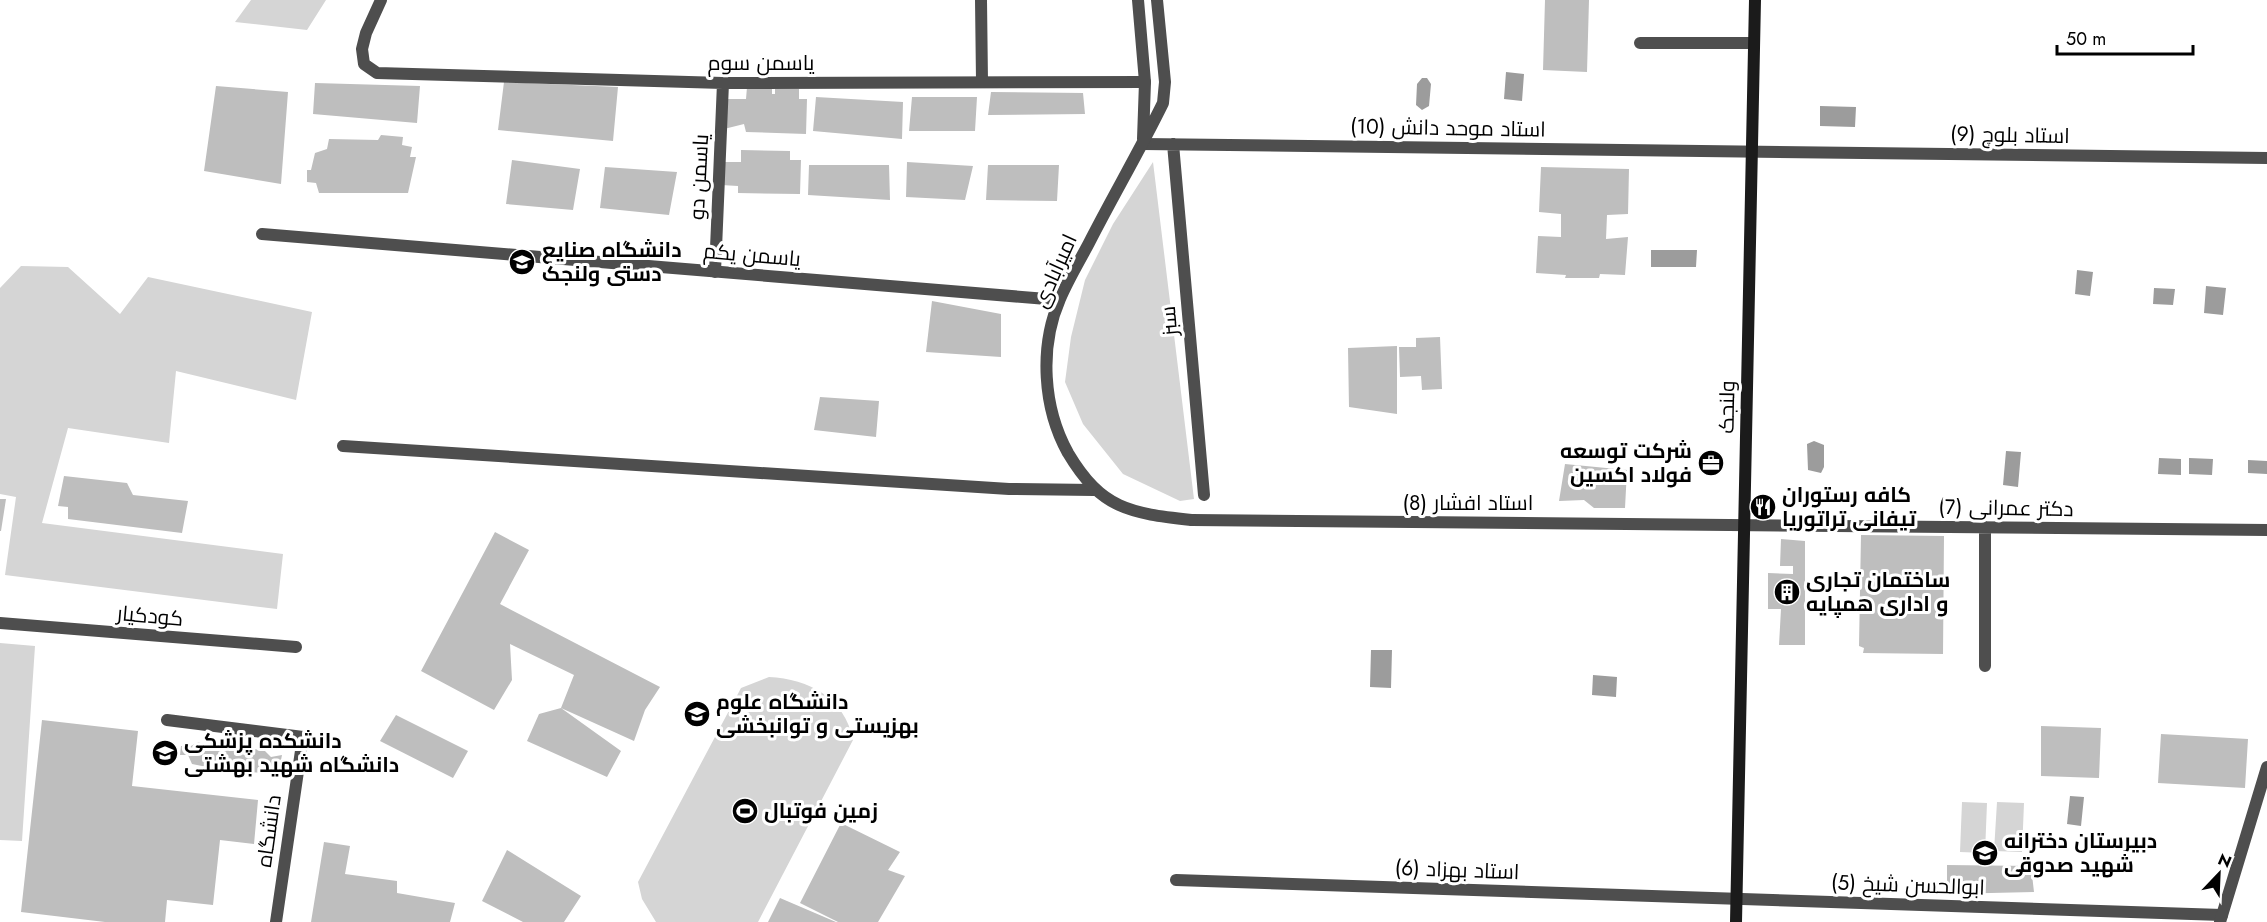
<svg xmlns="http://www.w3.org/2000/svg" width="2267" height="922" font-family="Jost,Cairo,sans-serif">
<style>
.green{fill:#d5d5d5}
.water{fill:#9c9c9c}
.building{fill:#bebebe}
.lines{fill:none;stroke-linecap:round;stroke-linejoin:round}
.minor{stroke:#4e4e4e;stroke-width:12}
.tertiary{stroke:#4e4e4e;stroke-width:12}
.secondary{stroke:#1b1b1b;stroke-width:12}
.labels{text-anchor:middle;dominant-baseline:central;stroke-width:6;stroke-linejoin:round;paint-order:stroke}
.street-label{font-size:21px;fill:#000;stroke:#fff}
.poi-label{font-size:21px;font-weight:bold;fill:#000;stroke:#fff;text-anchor:start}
</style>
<rect width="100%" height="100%" fill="#fff"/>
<path class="green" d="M 251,0 L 326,0 L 307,30 L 235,22 Z
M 1153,162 L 1194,499 L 1180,501 L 1123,474 L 1083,424 L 1065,382 L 1071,337 L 1085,280 L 1113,224 Z
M 21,266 L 68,267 L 120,314 L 148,277 L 312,312 L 296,400 L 176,371 L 169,443 L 68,428 L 42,523 L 283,554 L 277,609 L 5,575 L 16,497 L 0,494 L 0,288 Z
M 0,643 L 35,646 L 22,841 L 0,840 Z
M 769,677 C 809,679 845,698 853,740 L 758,922 L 656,922 L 642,899 L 638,882 L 741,688 Z
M 1962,802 L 1987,803 L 1985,853 L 1960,852 Z
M 1997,802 L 2024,803 L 2022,852 L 1994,851 Z"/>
<path class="water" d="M 1506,72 L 1524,74 L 1522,101 L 1504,99 Z
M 1422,78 L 1427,78 L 1431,84 L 1429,106 L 1422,110 L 1416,105 L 1417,84 Z
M 1820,106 L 1856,107 L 1855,127 L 1820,126 Z
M 1651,250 L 1697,250 L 1696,267 L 1651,267 Z
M 2077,270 L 2093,272 L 2090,296 L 2075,294 Z
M 2206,286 L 2226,288 L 2223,315 L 2204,313 Z
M 2154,288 L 2175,289 L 2173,305 L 2153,304 Z
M 1814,441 L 1824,445 L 1824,467 L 1821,473 L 1808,470 L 1807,444 Z
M 2006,451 L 2021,452 L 2018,487 L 2003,485 Z
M 2159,458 L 2181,459 L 2181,475 L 2158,474 Z
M 2189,458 L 2213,459 L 2212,475 L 2189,474 Z
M 2248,460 L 2267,461 L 2267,474 L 2248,473 Z
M 1371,650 L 1392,650 L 1391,688 L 1370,687 Z
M 1593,675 L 1617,677 L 1616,697 L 1592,695 Z
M 2070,796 L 2084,797 L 2081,826 L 2067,824 Z"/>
<path class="building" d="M 1545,0 L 1589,0 L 1587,72 L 1543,70 Z
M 504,82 L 618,87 L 613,141 L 498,130 Z
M 315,83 L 420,86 L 417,123 L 313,114 Z
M 216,86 L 288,92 L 281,184 L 204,171 Z
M 747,87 L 772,87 L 772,94 L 775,94 L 775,89 L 799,89 L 799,99 L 807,99 L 806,134 L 746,132 L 744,124 L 724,129 L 725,99 L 746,99 Z
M 991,92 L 1083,93 L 1085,114 L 988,115 Z
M 816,97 L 903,102 L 902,139 L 813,131 Z
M 912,97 L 977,97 L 975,131 L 909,131 Z
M 381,135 L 403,137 L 402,145 L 412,147 L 410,157 L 416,157 L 408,193 L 319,193 L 316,183 L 307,182 L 307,170 L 311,170 L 315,153 L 327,149 L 329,139 L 378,140 Z
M 741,150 L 790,151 L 790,160 L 801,160 L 800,194 L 738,193 L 738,186 L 721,185 L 721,162 L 741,162 Z
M 512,160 L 580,169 L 573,210 L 506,204 Z
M 907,162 L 973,166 L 965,200 L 906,197 Z
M 809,165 L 889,165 L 890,200 L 808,195 Z
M 988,165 L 1059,165 L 1057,201 L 986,200 Z
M 605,167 L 677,172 L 669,215 L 600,208 Z
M 1541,167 L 1629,169 L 1628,214 L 1607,215 L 1606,239 L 1628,237 L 1625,275 L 1600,274 L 1599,278 L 1565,278 L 1566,275 L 1536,273 L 1538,236 L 1561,237 L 1561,214 L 1539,212 Z
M 932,301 L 1001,314 L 1001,357 L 926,352 Z
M 1440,337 L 1442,389 L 1422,390 L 1421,376 L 1400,377 L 1399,347 L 1416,347 L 1416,338 Z
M 1397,346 L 1397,414 L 1349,407 L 1348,348 Z
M 820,397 L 879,401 L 876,437 L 814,430 Z
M 1565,464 L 1627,470 L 1625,508 L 1594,508 L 1584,500 L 1559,501 Z
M 64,476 L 127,483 L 133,495 L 188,501 L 182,533 L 68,519 L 68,507 L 58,506 Z
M 0,499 L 6,499 L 1,531 L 0,531 Z
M 495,532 L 529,550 L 500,604 L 660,687 L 645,710 L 634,741 L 561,708 L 574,675 L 510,644 L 512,680 L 494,710 L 421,671 Z
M 1861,535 L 1944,536 L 1943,654 L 1863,653 L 1864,648 L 1859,646 Z
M 1781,539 L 1805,541 L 1805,645 L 1779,645 L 1781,609 L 1768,609 L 1768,573 L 1793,574 L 1793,566 L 1780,566 Z
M 561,708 L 621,751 L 607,777 L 527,741 L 539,714 Z
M 396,715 L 468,751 L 453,778 L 380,741 Z
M 42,720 L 138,731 L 132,786 L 258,800 L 254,844 L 220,840 L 213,905 L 167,900 L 165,922 L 105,922 L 21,912 Z
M 2041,726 L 2101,728 L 2099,778 L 2041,776 Z
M 2161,734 L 2248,739 L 2245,788 L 2158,783 Z
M 198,742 L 216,749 L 235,747 L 246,754 L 254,749 L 265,751 L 271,757 L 282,755 L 278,775 L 273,768 L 267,767 L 262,773 L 250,772 L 243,764 L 238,770 L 224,768 L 219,761 L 212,761 L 207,767 L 192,764 L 188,755 L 180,755 L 181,746 L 191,746 Z
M 841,823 L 900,852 L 888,870 L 905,876 L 878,922 L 838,922 L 800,903 Z
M 324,842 L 350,846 L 345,874 L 397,881 L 397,893 L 455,903 L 450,922 L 311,922 Z
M 507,850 L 581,896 L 564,922 L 523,922 L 482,901 Z
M 1947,865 L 2031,866 L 2034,892 L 1947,894 Z
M 780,898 L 836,922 L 768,922 Z"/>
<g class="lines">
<path class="minor" d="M 381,0 L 366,33 L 362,49 L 364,64 L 377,73 L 723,83 L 1145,82
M 981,0 L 982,81
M 1640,43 L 1754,43
M 1143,144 L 2267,158
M 1173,144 L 1204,495
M 262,234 L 1059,300
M 715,272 L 723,83
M 343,446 L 1009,489 L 1094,490
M 1192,520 L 2267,530
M 1985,527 L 1985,666
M 0,623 L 296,647
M 167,720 L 303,737 L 276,922
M 1176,880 L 2222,915"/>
<path class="tertiary" d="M 1138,0 L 1145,82 L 1143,139
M 1157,0 L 1165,82 L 1163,103 C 1140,150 1113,196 1089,243 C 1079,262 1068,280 1060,299 C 1039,347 1043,408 1068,453 C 1102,510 1130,513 1192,520
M 2220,922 L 2267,767"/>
<path class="secondary" d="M 1736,922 L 1755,0"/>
</g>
<defs>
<symbol id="school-disc" viewBox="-11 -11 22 22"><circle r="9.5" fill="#000" stroke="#fff"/><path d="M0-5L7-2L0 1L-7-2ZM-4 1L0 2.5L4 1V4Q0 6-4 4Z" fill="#fff"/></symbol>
<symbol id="office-disc" viewBox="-11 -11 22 22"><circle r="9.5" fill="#000" stroke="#fff"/><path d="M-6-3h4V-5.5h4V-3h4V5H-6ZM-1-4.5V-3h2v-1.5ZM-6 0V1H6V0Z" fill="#fff"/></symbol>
<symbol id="restaurant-disc" viewBox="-11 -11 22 22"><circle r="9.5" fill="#000" stroke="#fff"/><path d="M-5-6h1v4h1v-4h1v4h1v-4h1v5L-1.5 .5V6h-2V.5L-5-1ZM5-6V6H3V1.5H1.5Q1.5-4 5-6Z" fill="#fff"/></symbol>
<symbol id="building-disc" viewBox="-11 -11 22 22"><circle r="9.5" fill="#000" stroke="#fff"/><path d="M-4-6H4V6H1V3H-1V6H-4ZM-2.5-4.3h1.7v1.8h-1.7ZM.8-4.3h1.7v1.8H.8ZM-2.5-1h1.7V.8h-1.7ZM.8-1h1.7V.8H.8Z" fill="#fff"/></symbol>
<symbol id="university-disc" viewBox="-11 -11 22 22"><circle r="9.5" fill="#000" stroke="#fff"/><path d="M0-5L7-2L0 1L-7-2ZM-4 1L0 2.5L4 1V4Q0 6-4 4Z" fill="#fff"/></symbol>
<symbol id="stadium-disc" viewBox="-11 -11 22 22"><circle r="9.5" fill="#000" stroke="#fff"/><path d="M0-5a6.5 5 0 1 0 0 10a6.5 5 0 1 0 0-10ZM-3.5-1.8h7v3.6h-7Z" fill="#fff"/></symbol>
</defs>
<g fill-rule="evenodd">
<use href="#school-disc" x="507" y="247" width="30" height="30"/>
<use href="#office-disc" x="1696" y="448" width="30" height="30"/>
<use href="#restaurant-disc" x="1748" y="492" width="30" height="30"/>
<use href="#building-disc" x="1772" y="577" width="30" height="30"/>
<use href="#university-disc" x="682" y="699" width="30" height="30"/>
<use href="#university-disc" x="150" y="738" width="30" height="30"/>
<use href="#stadium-disc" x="730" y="796" width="30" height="30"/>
<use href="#school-disc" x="1970" y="838" width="30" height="30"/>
</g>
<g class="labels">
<g class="street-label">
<text x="761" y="63">یاسمن سوم</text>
<text transform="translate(1448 128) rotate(1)">استاد موحد دانش (10)</text>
<text transform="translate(2010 135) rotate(1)">استاد بلوچ (9)</text>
<text transform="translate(699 177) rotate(-87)">یاسمن دو</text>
<text transform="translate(752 255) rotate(5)">یاسمن یکم</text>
<text transform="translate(1055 271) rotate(-66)">امیرآبادی</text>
<text transform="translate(1169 321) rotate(-95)">سبز</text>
<text transform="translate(1727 407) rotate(-89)">ولنجک</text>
<text x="1468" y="503">استاد افشار (8)</text>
<text transform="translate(2006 508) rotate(1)">دکتر عمرانی (7)</text>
<text transform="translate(150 616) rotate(5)">کودکیار</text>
<text transform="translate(269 831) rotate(-82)">دانشگاه</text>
<text transform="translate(1457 870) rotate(2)">استاد بهزاد (6)</text>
<text transform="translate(1908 885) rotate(2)">ابوالحسن شیخ (5)</text>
</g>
<g class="poi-label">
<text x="542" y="250">دانشگاه صنایع<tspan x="542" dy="24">دستى ولنجک</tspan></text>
<text x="1692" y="451" text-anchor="end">شرکت توسعه<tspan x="1692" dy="24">فولاد اکسین</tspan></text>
<text x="1782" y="495">کافه رستوران<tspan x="1782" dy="24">تیفانی تراتوریا</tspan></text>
<text x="1806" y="580">ساختمان تجاری<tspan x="1806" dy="24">و اداری همپایه</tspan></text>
<text x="716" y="702">دانشگاه علوم<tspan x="716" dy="24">بهزیستی و توانبخشی</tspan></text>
<text x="184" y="741">دانشکده پزشکی<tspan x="184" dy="24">دانشگاه شهید بهشتی</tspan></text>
<text x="764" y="811">زمین فوتبال</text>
<text x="2004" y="841">دبیرستان دخترانه<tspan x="2004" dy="24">شهید صدوقی</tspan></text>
</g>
</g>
<g transform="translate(2219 874) rotate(23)" stroke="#ffffff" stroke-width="4.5" paint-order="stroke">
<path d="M0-4.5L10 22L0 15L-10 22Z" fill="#000000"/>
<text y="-9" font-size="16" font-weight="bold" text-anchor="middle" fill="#000000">N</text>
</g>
<path d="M2057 45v9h136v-9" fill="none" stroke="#000000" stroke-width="3"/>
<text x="2066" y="45" font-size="18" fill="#000000" stroke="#ffffff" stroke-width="4.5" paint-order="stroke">50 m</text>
</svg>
